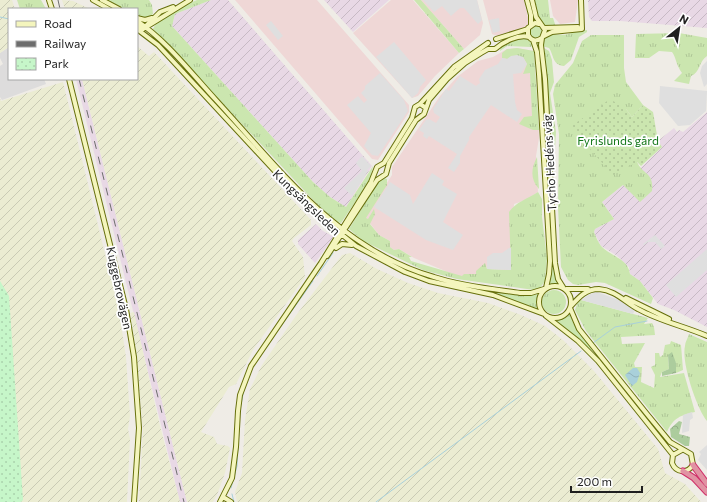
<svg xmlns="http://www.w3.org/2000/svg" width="707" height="502" font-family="Commissioner,sans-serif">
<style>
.residential{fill:#dddcdc}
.commercial{fill:#efd7d6}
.industrial{fill:url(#industrial-furrows)}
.railway{fill:#e8d8e5}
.farmland{fill:url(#farmland-furrows)}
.grass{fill:url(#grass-tufts)}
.forest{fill:url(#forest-crowns)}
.park{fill:url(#park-dots)}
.garden{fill:url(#garden-dots)}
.parking{fill:#dfdfdf}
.water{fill:url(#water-waves)}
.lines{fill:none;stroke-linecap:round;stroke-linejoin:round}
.stream{stroke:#a9d0da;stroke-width:1}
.secondary-casing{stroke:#67700c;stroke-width:6}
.highway-casing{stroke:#d0306a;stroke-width:7}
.secondary{stroke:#f4f5bd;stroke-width:4}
.highway{stroke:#e192a3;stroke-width:5}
.rail{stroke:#6d6d6d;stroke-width:1;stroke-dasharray:8 8;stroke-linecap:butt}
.labels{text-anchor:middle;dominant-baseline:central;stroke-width:3.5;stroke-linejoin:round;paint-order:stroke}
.park-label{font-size:12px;fill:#137719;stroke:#fff}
.street-label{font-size:12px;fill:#1f1f1f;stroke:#fff}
</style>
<defs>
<pattern id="industrial-furrows" width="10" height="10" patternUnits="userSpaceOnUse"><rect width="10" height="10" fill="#e8d8e5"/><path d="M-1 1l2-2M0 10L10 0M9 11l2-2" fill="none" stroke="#c7b9c4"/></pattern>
<pattern id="farmland-furrows" width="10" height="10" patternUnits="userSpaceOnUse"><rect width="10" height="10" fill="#ebecd2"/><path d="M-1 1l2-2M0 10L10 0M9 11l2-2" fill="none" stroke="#c9cab4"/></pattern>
<pattern id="grass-tufts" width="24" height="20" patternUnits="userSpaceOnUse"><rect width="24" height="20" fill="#cbe6af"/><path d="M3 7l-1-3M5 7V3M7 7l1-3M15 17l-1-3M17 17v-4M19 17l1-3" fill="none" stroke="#aec596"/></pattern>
<pattern id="forest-crowns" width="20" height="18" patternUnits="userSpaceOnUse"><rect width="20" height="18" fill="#accc9d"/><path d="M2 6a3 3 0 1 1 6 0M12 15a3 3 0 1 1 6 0" fill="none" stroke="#94af87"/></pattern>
<pattern id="park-dots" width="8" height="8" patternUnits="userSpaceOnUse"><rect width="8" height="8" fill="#c6f6c9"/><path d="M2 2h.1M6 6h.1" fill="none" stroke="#aad2ac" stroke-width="1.8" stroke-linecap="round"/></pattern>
<pattern id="garden-dots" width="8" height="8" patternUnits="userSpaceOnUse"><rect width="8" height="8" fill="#cbe6af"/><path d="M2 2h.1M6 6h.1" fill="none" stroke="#aec596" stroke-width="1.8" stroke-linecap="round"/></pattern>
<pattern id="water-waves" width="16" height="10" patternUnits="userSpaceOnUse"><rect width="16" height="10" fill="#a9d0da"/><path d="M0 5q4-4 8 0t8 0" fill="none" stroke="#91b2bb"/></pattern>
</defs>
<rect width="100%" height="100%" fill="#efece6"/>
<path class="residential" d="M 9,47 L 9,79 L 44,79 L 46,84 L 2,100 L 0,97 L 0,66 L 3,64 L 0,58 L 0,53 Z"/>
<path class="commercial" d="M 235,0 L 317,0 L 409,105 L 409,112 L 378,160 L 372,159 Z
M 391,0 L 413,0 L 459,53 L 435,76 L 418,96 L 412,98 L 353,33 Z
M 421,0 L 477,0 L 483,23 L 480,35 L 464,49 Z
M 483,0 L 524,0 L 529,22 L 528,26 L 500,37 L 492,34 Z
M 550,0 L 578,0 L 575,22 L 560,24 L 553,16 Z
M 517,48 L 534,51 L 539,138 L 536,156 L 538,192 L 526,200 L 514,204 L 511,270 L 487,269 L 486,265 L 476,274 L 462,278 L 414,258 L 399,249 L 394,250 L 390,247 L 390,241 L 379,235 L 365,217 L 392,175 L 392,167 L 440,96 L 457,77 L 478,61 L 493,57 L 507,49 Z"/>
<path class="industrial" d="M 211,0 L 228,0 L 372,166 L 346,207 L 330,197 L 313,182 L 172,26 L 175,14 Z
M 324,0 L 389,0 L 353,32 Z
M 588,0 L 707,0 L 707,28 L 620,21 L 592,21 L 589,17 Z
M 707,112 L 707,327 L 674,310 L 658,304 L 640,281 L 630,274 L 629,267 L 616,255 L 601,246 L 594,232 L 595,229 L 614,219 L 602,202 L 623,185 L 662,147 L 658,141 L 674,128 L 677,132 L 679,130 L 683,132 Z
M 316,224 L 323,231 L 334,237 L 315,263 L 298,244 L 298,240 Z"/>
<path class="railway" d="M 76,79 L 82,79 L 187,502 L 180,502 Z"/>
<path class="farmland" d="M 0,0 L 12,0 L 15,9 L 9,9 L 9,47 L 0,53 Z
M 62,0 L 73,1 L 90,9 L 65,9 Z
M 137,46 L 149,56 L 154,52 L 311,220 L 311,225 L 294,238 L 292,241 L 303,257 L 305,277 L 253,350 L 236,384 L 229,387 L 201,432 L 214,437 L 217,444 L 228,446 L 230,448 L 225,473 L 217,495 L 213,502 L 187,502 L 82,79 L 137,79 Z
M 63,82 L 119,311 L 126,357 L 130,416 L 128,429 L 130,439 L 127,502 L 0,502 L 0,99 L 1,101 Z
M 350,253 L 377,269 L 408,283 L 438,293 L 488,303 L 521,315 L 545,326 L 563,340 L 594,371 L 658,449 L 665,473 L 685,484 L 701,502 L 237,502 L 235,492 L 242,473 L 245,420 L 250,389 L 262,365 L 297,314 L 342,255 Z
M 134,312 L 160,426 L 180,502 L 139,502 L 143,430 L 136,351 L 130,313 Z"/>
<path class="grass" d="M 17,0 L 41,0 L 46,9 L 20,9 Z
M 108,0 L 149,0 L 152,5 L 153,14 L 148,18 L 137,16 L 137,9 L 124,9 Z
M 197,0 L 211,0 L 175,14 L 172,26 L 313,182 L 330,197 L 346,207 L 373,166 L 370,180 L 341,223 L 336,221 L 316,203 L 153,29 C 159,16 185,5 197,0 Z
M 414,0 L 421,0 L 464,49 L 459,53 Z
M 533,0 L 548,0 L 550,18 L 553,18 L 556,27 L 544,25 L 537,17 Z
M530 32a6 6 0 1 1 12 0a6 6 0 1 1-12 0Z
M 587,30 L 587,32 L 579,37 L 571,60 L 564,66 C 552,65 554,55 549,48 L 542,46 L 543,39 C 550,30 559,37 568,34 C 575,32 579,31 587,30 Z
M 679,33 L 707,38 L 707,56 C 699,61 700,73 691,76 L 689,84 L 674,81 L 682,73 C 676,65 676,57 672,52 L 659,51 L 649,58 L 635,58 L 636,34 Z
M 591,35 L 624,35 L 624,68 L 626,82 L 643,105 L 632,117 L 626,109 C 629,125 631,147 637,162 C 643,175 654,172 652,191 L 640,202 L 623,185 L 602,202 L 614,219 L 595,229 L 594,232 C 596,237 598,242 601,246 C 611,257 628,258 630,274 L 640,281 L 653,298 L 651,304 L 605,283 L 596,282 L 578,285 L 573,284 L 568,280 L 561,267 L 558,207 L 559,134 L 553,94 L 555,85 L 573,63 L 582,41 Z
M 525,38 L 533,43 L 531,47 L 507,46 L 500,51 L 501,46 L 517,39 Z
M 537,42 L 539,42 L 542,70 L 557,280 L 559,284 L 548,285 L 552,260 L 541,69 Z
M 517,48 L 534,51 L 539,130 L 533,130 L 519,124 L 524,117 L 532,116 L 530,73 L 523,74 L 527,64 L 523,57 L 508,59 L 502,58 L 502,53 L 507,49 Z
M 544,48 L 549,51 L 552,60 L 554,82 L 550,93 L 556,132 L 555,148 L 552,136 L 544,52 L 545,50 Z
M 537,157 L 539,189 C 530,179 531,169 537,157 Z
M 384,178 L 387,179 L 387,185 L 366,218 L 368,219 L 374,209 L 375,214 L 370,224 L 379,235 L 390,241 L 390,247 L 394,250 L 399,249 L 412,257 L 409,257 L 411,261 L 462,276 L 464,274 L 476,274 L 476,271 L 485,263 L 487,269 L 511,270 L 509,212 C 516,202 527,199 538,192 L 542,199 L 542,217 L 547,258 L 545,281 L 540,288 L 534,290 L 457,279 L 423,270 L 363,241 L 349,229 L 378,182 Z
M 376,255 C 418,276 456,286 501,292 C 514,294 525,297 538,294 L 536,304 L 538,311 C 507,295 475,290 441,282 C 418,277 397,266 376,255 Z
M542 302a12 12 0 1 1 24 0a12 12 0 1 1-24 0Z
M 581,300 L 648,318 L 644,324 L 652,323 L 654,327 L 655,335 L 621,337 L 622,344 L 645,343 L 634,363 L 635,367 L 642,367 L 641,382 L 654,388 L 655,375 L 651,367 L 655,365 L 655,353 L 659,353 L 660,357 L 663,355 L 665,345 L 670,344 L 671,341 L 681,345 L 683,370 L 676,373 L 676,363 L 668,355 L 669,369 L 662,372 L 660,377 L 684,373 L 695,412 C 681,415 673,418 667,432 L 586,331 L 575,310 L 578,301 Z
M 569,313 L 574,324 L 597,355 L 556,321 L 562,319 Z
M 689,334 L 707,342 L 707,421 C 697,409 681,362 685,346 C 685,342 688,338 689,334 Z"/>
<path class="forest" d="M 672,352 L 676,363 L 676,373 L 662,376 L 662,372 L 669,369 L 668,355 Z
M 679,421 L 682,422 L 679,434 L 690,437 L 689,446 L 685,446 L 671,437 L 670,429 Z"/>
<path class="park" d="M 0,281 L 9,296 L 23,500 L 21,502 L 0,502 Z"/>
<path class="garden" d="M 610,99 L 626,109 L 632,117 L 643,105 L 653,112 L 658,141 L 662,147 L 641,166 L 637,162 L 613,175 L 570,127 Z"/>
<path class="parking" d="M 423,0 L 477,0 L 482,20 L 478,24 L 464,8 L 460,8 L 451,16 L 442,6 L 434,12 Z
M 499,18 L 500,31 L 493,33 L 489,20 Z
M 271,21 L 283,36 L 278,40 L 266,25 Z
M 394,42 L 426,80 L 420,87 L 418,93 L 412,98 L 376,57 Z
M 517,55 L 523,57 L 527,64 L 521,73 L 513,74 L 515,102 L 517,110 L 522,114 L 517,122 L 491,105 L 469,137 L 469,140 L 460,156 L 460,163 L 454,172 L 448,168 L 457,154 L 429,136 L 427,139 L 423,136 L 424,133 L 419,130 L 426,120 L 429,119 L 436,123 L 440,117 L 434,113 L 433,109 L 446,89 L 449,91 L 460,76 L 476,86 L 480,83 L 479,79 L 485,70 L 498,64 L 502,58 L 507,59 L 511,56 Z
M 707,61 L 707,84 L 704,87 L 700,73 L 702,66 Z
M 380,73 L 404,100 L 408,111 L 378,156 L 372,155 L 364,146 L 371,133 L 347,105 L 358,96 L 364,103 L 367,100 L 361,93 L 365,89 L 365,86 Z
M 660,86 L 707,91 L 706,111 L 690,125 L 678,126 L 659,103 Z
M 362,156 L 371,166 L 367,170 L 368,171 L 352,196 L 344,188 L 362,171 L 356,163 Z
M 432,173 L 444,181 L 442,185 L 457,194 L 443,222 L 463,235 L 453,250 L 426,240 L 374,207 L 390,182 L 410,195 L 413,204 Z
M 655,235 L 665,246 L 661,249 L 655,242 L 648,242 L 644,245 L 643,244 Z
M 509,248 L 511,248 L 511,270 L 487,269 L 487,257 L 493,253 L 502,253 Z
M 707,249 L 707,270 L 676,297 L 666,285 Z
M 597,292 L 619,300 L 628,305 L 635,310 L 633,314 L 581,300 L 590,294 Z
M 692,412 L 693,418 L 690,420 L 689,431 L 682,433 L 683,415 Z
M 707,445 L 707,470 L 698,460 L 701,454 L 699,452 Z"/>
<path class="water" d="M 633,368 L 637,368 L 640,373 L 637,382 L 632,386 L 625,375 Z"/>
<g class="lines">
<path class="stream" d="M 0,17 L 9,19
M 317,276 L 333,253
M 281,326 L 313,281
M 593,343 L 615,327 L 647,321
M 241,405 L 244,389
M 231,488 L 237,466 L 239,420
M 232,494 L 234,502
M 376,502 L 581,351"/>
<defs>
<path id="secondary" d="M 49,0 L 52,9
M 93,0 L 109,9
M 102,0 L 119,9
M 527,0 L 531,15 L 531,25
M 532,0 L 536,17 L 545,30 L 542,38 C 536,42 531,41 528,35 L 528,28 L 535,23 L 539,24
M 137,18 L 145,20 L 152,18
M 137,21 C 167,41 191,73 216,100 C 280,170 339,250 434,277 C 462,286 492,289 520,293 L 531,293 L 544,289
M 137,25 L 143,29 L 190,0
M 544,28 L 578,27
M 137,29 L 158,45 L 309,208 L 356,246 L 405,272 L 429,281 L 493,295 L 544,314
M 143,29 L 160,12 L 173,7
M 544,36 L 552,32 L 582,29 L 581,0
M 542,38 L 541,45 L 545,79 L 555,263 L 558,279 L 563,287
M 496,39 L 528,29
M 533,40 L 537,52 L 539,74 L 550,261 L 549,274 L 546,288
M 69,79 L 126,309 L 134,357 L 139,428 L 134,502
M 420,104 L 454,67 L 488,43
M 336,248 L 342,244 L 352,245
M 327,256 L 377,180 L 386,174 L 389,163 L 416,120 L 424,114 L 429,100 L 447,79 L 465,63 L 481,53 L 488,49 L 495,49 C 503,42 518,34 529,37
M539 302a16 16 0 1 1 32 0a16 16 0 1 1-32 0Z
M 566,289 L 588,289
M 626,298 L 669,319
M 571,306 C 579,297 586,289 599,289 C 615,290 625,302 638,309 C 659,321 684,326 707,336
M 570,308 L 579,329 L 647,414 L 670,442 L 691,454 L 693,465 C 687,474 676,473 672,463 L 673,455 L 682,450
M 546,316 L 578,341 L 598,361 L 673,455
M 223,497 L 231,502
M 220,502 L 232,478 L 236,447 L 238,411 L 240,395 L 251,366 L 321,263 L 371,182 L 377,167 L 384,163 L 412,118 L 415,107 L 420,104 L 426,108"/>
<path id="highway" d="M 693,465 L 707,484
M 683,471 L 694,478 L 707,492"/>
</defs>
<use href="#secondary" class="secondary-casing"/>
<use href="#highway" class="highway-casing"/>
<use href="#secondary" class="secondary"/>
<use href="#highway" class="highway"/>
<path class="rail" d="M 58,0 L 60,9
M 79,79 L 184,502"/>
</g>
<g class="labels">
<g class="park-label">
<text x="618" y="140">Fyrislunds gård</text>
</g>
<g class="street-label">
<text transform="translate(549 163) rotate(-93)">Tycho Hedéns väg</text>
<text transform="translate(307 202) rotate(44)">Kungsängsleden</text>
<text transform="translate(120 288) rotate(78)">Kuggebrovägen</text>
</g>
</g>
<rect x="8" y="8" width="130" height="72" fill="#ffffff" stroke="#a5a5a5"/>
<rect x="16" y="21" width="20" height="6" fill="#f4f5bd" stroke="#a5a5a5"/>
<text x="44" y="28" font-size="12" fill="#1f1f1f">Road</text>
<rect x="16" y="41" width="20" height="6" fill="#6d6d6d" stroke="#a5a5a5"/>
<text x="44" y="48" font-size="12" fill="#1f1f1f">Railway</text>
<rect x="16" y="58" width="20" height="12" fill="url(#park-dots)" stroke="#a5a5a5"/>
<text x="44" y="68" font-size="12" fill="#1f1f1f">Park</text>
<g transform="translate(679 28) rotate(30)" stroke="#ffffff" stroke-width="3" paint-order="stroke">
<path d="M0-3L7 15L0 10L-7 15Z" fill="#1f1f1f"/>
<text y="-6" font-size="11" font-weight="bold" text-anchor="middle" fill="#1f1f1f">N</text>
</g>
<path d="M571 486v6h71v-6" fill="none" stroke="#1f1f1f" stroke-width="2"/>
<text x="577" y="486" font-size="12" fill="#1f1f1f" stroke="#ffffff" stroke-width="3" paint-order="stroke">200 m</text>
</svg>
